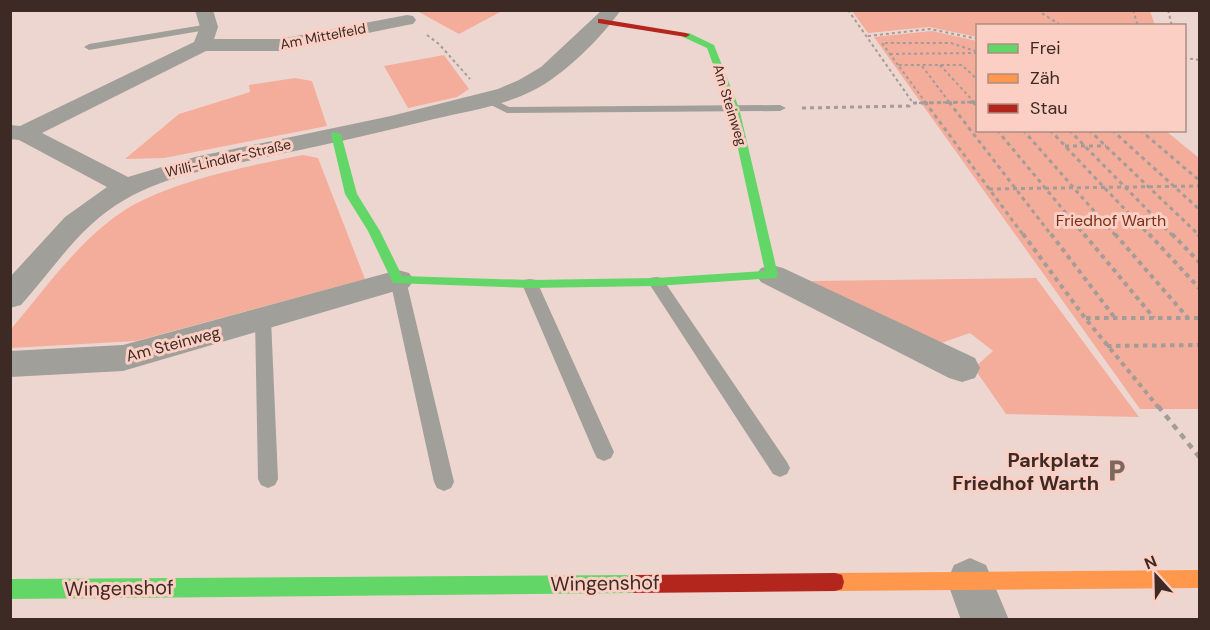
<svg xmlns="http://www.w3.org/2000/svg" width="1210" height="630" font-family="'DM Sans',sans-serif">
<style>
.green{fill:#f3ad9a}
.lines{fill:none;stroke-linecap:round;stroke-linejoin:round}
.path-far3{stroke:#a39c98;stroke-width:2;stroke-dasharray:3 3;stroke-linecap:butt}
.path-far2{stroke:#a39c98;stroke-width:3;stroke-dasharray:4 4;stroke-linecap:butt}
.path-far1{stroke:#a39c98;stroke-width:4;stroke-dasharray:4.5 4.5;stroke-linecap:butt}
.path{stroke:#a39c98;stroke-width:4.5;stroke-dasharray:6 6;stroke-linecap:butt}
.lane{fill:#a09f99;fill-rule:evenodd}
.street{fill:#a09f99;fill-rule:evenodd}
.fast{fill:#63d668;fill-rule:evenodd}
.slow{fill:#ff974d;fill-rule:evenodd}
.jam{fill:#b3261e;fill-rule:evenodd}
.labels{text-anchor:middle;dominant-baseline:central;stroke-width:6;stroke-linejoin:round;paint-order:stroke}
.far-street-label{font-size:14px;fill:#3e2a24;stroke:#fbcfc3}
.park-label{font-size:16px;fill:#7c2f18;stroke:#fbcfc3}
.street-label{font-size:16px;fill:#3e2a24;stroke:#fbcfc3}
.near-poi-label{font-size:20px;font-weight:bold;fill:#3e2a24;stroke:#fbcfc3;text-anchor:end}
.near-street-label{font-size:20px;fill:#3e2a24;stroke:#fbcfc3}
</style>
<rect width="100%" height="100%" fill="#eed6d0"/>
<path class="green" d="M 417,11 L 502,10 L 502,11 L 459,34 Z
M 1150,11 L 1155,25 L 978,26 L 977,37 L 929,27 L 868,33 L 852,11 Z
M 932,31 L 977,41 L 978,130 L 1166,131 L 1199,158 L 1199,409 L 1140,409 L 874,37 Z
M 444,55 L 469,89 L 457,97 L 408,108 L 384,66 Z
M 295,78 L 312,81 L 327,126 L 164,158 L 125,159 L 179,114 L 250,92 L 249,85 Z
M 303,155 L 318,158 L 365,279 L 136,341 L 11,348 L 11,329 C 46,288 81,237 128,208 C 176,180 248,166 303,155 Z
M 1036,278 L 1139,417 L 1006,414 L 974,368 L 993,351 L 970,333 L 941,343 L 834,294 L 811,281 Z"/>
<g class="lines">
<path class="path-far3" d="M 848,10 L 913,103
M 1037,10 L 1062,26
M 1133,10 L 1138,26
M 1168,10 L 1172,26
M 427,35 L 439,44 L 470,79
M 868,36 L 930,29 L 978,39
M 890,54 L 976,53
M 1184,58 L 1200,60
M 898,65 L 882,43 L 951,43 L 978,52
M 940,65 L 975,103
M 922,66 L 950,103
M 913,103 L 978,102
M 926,103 L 898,65 L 962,65 L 978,80"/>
<path class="path-far2" d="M 925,102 L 1024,236
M 949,102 L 1052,236
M 973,102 L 978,107
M 913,103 L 978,102
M 802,108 L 909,106 L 912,102
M 997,130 L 1085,236
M 1023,130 L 1116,236
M 1050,130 L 1150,236
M 1069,130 L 1173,236
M 1089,130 L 1200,236
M 1112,130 L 1200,210
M 1140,130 L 1200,181
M 1065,146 L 1106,146
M 989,189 L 1200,186"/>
<path class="path-far1" d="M 1023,234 L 1085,318 L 1159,408
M 1051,234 L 1115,318
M 1084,234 L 1154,318
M 1115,234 L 1188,318
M 1149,234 L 1200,289
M 1172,234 L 1200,263
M 1198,234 L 1200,236
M 1086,318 L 1200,318
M 1107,346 L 1200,345"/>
<path class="path" d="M 1158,406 L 1200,458"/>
<path class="lane" d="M 209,24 L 212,25 L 212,29 L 89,50 L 84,47 L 89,44 Z
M 489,97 L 509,107 L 780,105 L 786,108 L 780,111 L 507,113 L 485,102 L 483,100 Z
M 398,275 L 404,276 L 406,280 L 454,482 L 451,488 L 444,491 L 437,488 L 434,482 L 390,280 L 392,276 Z
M 656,277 L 662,278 L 787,462 L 790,468 L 787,474 L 780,477 L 773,474 L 648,282 L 650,278 Z
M 530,279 L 536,280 L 538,284 L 614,452 L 611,458 L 604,461 L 597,458 L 594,452 L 522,284 L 524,280 Z
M 263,313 L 269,315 L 271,319 L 278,479 L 275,485 L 268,488 L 261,485 L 258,479 L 255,319 L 257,315 Z"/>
<path class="street" d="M 195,10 L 213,10 L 218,27 L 214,39 L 280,39 L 407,15 L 413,16 L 416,20 L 413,24 L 407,25 L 280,51 L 206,51 L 42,133 L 128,177 L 195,157 L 391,116 L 498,89 L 519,80 L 541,67 L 602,10 L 621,10 C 601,38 564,75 534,90 C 503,106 467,111 434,119 C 373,134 312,148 252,160 C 209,169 164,177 126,199 C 81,224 55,267 21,305 L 10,308 L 10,277 L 65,217 L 107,187 L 19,140 L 10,139 L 10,125 L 20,126 L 194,42 L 200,27 Z
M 772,265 L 783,268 L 975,358 L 980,368 L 975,378 L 962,382 L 949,378 L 761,282 L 756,275 L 761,268 Z
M 398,270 L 409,273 L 414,280 L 409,287 L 123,371 L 10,377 L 10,351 L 123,345 Z
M 970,558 L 986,565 L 1009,620 L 961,620 L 947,581 L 954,565 Z"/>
<path class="fast" d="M 683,33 L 689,33 L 714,45 L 739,108 L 778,275 L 776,278 L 656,286 L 530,288 L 393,283 L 368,231 L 345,194 L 331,134 L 333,132 L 341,134 L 357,194 L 380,231 L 402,276 L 530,280 L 656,278 L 765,271 L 729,108 L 707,48 L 683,37 Z
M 634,575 L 641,577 L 643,584 L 641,591 L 634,593 L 10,599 L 10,579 Z"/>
<path class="slow" d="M 1200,570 L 1200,588 L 835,591 L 828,589 L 826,582 L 828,575 L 835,573 Z"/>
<path class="jam" d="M 601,19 L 686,33 L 690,35 L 686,37 L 598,23 L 598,19 Z
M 835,573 L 842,575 L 844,582 L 842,589 L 835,591 L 634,593 L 627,591 L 625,584 L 627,577 L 634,575 Z"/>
</g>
<defs>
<symbol id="parking-bare" viewBox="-9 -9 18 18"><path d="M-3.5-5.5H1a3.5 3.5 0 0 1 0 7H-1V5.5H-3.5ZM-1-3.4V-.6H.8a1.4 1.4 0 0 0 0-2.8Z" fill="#7c6660" stroke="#fbcfc3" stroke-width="2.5" paint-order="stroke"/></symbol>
</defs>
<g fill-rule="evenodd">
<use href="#parking-bare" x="1100" y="454" width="33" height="33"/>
</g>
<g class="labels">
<g class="far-street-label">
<text transform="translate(323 36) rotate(-11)">Am Mittelfeld</text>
<text transform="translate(730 105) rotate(73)">Am Steinweg</text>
<text transform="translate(228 158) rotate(-13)">Willi-Lindlar-Straße</text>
</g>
<g class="park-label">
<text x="1111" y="220">Friedhof Warth</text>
</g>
<g class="street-label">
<text transform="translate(173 344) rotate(-15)">Am Steinweg</text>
</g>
<g class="near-poi-label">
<text x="1099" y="460">Parkplatz<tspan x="1099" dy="23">Friedhof Warth</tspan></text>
</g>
<g class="near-street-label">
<text transform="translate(605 583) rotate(-1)">Wingenshof</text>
<text transform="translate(119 588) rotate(-1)">Wingenshof</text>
</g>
</g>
<rect width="1210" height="630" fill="none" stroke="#3e2a24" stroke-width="24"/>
<rect x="976" y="24" width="210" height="108" fill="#fbcfc3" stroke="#af8d83" stroke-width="1.5"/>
<rect x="988" y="44" width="30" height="9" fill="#63d668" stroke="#af8d83" stroke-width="1.5"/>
<text x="1030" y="54" font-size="18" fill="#3e2a24">Frei</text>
<rect x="988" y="74" width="30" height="9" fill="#ff974d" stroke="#af8d83" stroke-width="1.5"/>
<text x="1030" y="84" font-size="18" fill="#3e2a24">Zäh</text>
<rect x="988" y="104" width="30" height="9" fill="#b3261e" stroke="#af8d83" stroke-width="1.5"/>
<text x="1030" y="114" font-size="18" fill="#3e2a24">Stau</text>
<g transform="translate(1156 576) rotate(338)" stroke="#fbcfc3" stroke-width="4.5" paint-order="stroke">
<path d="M0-4.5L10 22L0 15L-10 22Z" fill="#3e2a24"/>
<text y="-9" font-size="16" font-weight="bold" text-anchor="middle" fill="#3e2a24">N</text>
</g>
</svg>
